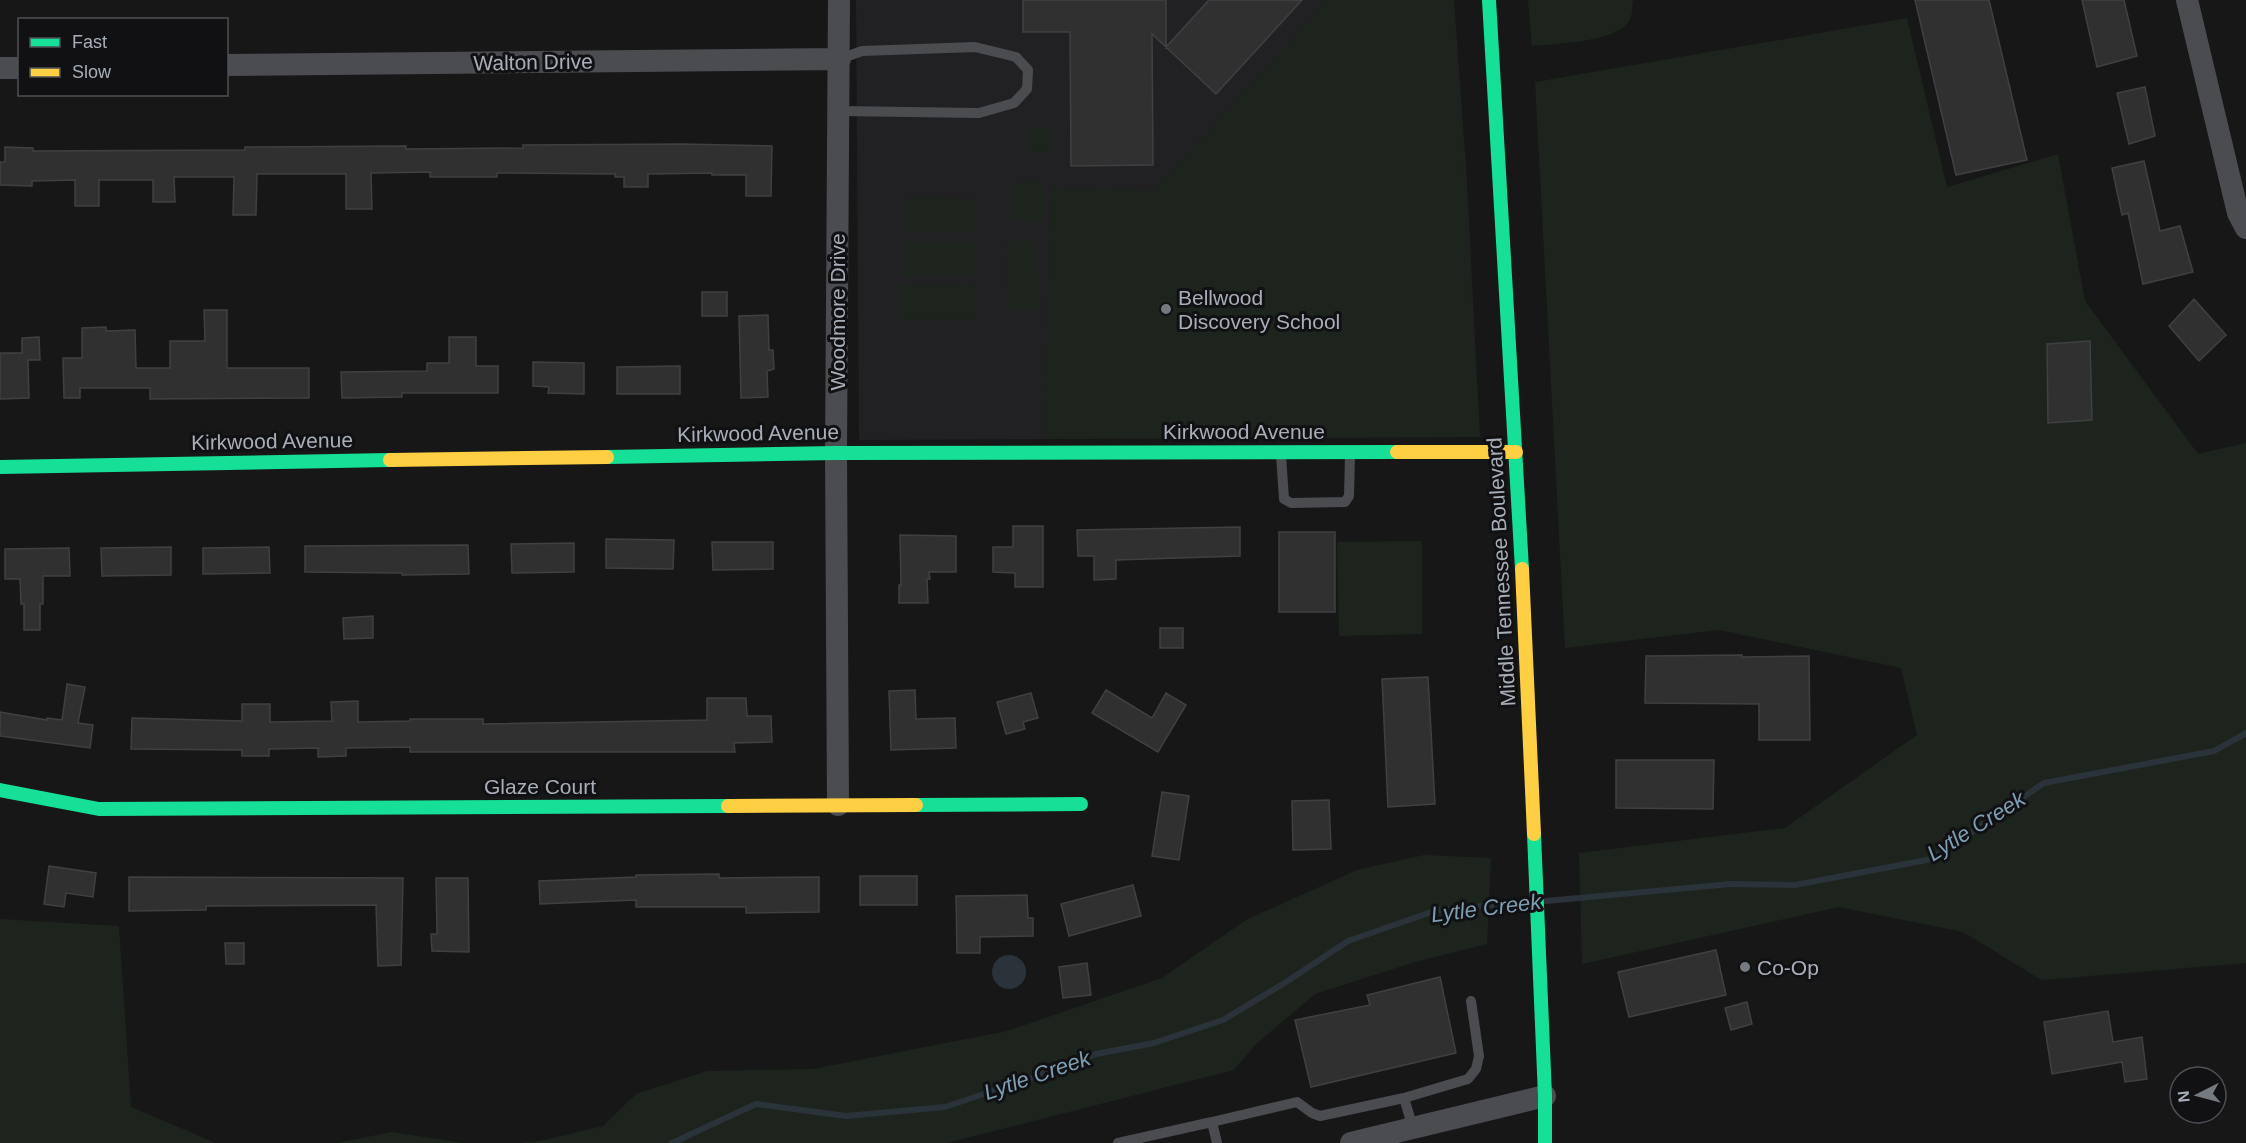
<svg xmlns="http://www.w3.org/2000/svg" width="2246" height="1143" font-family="Helvetica,sans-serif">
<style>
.built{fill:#212123}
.green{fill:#1d241d}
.water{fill:#2a3339}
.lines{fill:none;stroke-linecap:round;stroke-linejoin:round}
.stream{stroke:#2a3339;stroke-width:6}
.building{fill:#303031;stroke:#3f4043;stroke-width:1.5}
.lane{stroke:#4b4c50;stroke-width:10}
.street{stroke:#4b4c50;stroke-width:22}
.fast{stroke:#16e098;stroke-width:14}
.slow{stroke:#ffcf43;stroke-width:14}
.poi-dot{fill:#757980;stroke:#111113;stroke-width:2}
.labels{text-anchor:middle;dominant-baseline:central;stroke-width:6;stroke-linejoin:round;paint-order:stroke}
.street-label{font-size:21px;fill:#a8aeb8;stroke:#111113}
.poi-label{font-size:21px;fill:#a8aeb8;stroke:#111113;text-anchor:start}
.water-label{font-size:22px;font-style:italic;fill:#7e9fb3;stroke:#111113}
</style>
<rect width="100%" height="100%" fill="#171717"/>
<path class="built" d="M 856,0 L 1454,0 L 1467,181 L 1480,437 L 859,440 Z"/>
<path class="green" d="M 1328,0 L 1453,0 L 1480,437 L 1045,439 L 1050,189 L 1154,191 Z
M 1528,0 L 1633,0 L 1633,1 C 1632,6 1633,14 1630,19 C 1618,43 1556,43 1532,46 Z
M 1907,18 L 1947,187 L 2058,154 L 2085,301 L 2198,454 L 2246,443 L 2246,963 L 2042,980 L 1963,932 L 1839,907 L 1582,964 L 1579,853 L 1785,828 L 1917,735 L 1901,668 L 1719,630 L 1565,648 L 1535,82 Z
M 1028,129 L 1051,129 L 1051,151 L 1028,152 Z
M 1044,182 L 1044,221 L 1011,221 L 1011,183 Z
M 904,198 L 978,199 L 978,233 L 904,233 Z
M 1007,241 L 1034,241 L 1034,268 L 1040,268 L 1040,310 L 1006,310 Z
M 903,242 L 977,242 L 977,276 L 903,276 Z
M 902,285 L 976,286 L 976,320 L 902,319 Z
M 1422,541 L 1422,634 L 1339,636 L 1337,542 Z
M 1424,855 L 1491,858 L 1487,944 L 1415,962 L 1315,994 L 1256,1044 L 1234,1070 L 947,1143 L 515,1143 L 540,1141 L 603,1126 L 636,1094 L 707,1071 L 813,1069 L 1007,1031 L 1162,978 L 1246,920 L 1357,870 Z
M 0,919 L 119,926 L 131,1107 L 216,1143 L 0,1143 Z
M 392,1132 L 464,1143 L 336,1143 Z"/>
<path class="water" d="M992 972a17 17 0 1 1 34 0a17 17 0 1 1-34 0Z"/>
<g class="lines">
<path class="stream" d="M 1546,901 L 1731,884 L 1795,885 L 1932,859 L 2044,783 L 2214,751 L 2246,733
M 672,1143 L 756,1104 L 846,1116 L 945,1107 L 1031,1078 L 1096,1054 L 1154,1043 L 1223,1020 L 1283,984 L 1348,941 L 1437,910 L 1529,902"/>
</g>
<path class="building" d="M 1023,0 L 1166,0 L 1166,47 L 1209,0 L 1302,0 L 1216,94 L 1152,34 L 1153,165 L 1071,166 L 1070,32 L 1023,32 Z
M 1915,0 L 1989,0 L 2027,160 L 1956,175 Z
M 2082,0 L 2124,0 L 2137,56 L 2097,67 Z
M 2145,87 L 2155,136 L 2129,144 L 2117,93 Z
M 683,144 L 772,146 L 771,196 L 746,196 L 746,175 L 712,175 L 712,173 L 648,174 L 648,187 L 624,187 L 624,177 L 615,177 L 615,174 L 497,173 L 497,177 L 430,177 L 430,172 L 371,173 L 372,209 L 346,209 L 346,174 L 257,174 L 256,215 L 233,215 L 234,177 L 174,177 L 175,202 L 153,202 L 153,180 L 99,180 L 99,206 L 75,206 L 75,180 L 32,181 L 32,186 L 0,185 L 0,162 L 5,162 L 5,147 L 33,148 L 33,151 L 245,150 L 245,147 L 406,146 L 406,149 L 523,148 L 523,145 Z
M 2144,161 L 2160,231 L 2180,226 L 2193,272 L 2143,284 L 2128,213 L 2122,215 L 2112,168 Z
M 702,292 L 727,292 L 727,316 L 702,316 Z
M 2194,299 L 2226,335 L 2199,361 L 2169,326 Z
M 204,310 L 227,310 L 227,368 L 309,368 L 309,398 L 150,399 L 150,388 L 80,388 L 80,398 L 64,398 L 63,358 L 82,358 L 82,328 L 106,327 L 106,331 L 135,330 L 136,368 L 170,368 L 170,341 L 205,341 Z
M 768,315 L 769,350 L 773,350 L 774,369 L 767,371 L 768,397 L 741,398 L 739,316 Z
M 39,337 L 40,360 L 28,360 L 29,398 L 0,399 L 0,353 L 22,353 L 22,338 Z
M 449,337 L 476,337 L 476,366 L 498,366 L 498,393 L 402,393 L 402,397 L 342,398 L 341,372 L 427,371 L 427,363 L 449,363 Z
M 2090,341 L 2092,420 L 2048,423 L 2047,344 Z
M 533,362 L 584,363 L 584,394 L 548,393 L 549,387 L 533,386 Z
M 680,366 L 680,394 L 617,394 L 617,367 Z
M 1013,526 L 1043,526 L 1043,587 L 1015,587 L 1015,573 L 993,572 L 993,547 L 1013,547 Z
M 1240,527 L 1240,556 L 1116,560 L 1116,579 L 1094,580 L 1094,556 L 1078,556 L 1077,530 Z
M 1279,532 L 1335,532 L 1335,612 L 1279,612 Z
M 900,535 L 956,536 L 956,572 L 929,572 L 930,579 L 927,579 L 928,603 L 899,603 L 899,585 L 901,585 Z
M 606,539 L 674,540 L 673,569 L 606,568 Z
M 712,542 L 773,542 L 773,569 L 713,570 Z
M 574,543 L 574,572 L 512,573 L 511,544 Z
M 468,545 L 469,574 L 402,575 L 402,573 L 305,572 L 305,546 Z
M 171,547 L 171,575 L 102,576 L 101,548 Z
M 269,547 L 270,573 L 203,574 L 203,548 Z
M 69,548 L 70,576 L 43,576 L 43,604 L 40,604 L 40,630 L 24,630 L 24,604 L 21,604 L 20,579 L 5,579 L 5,549 Z
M 373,616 L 373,638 L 344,639 L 343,618 Z
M 1160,628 L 1183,628 L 1183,648 L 1160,648 Z
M 1742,655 L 1742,657 L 1809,656 L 1810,740 L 1759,740 L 1759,704 L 1645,703 L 1646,656 Z
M 1428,677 L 1435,804 L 1388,807 L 1382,679 Z
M 67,684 L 85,687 L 78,723 L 93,725 L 90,748 L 0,736 L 0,712 L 47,720 L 47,718 L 62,720 Z
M 915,690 L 916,719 L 955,718 L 956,748 L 891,750 L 889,691 Z
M 1106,690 L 1152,718 L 1166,693 L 1186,705 L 1158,752 L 1092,713 Z
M 1031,693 L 1038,718 L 1023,722 L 1025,729 L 1006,734 L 997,702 Z
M 707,698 L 746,698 L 747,716 L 771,716 L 772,742 L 734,743 L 735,752 L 410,752 L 410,747 L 346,748 L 346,756 L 318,757 L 318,748 L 269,749 L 269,756 L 242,756 L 242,750 L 131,749 L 132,718 L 242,721 L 242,704 L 270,704 L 270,722 L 332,721 L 331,702 L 358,701 L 358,722 L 410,721 L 410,719 L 483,719 L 483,724 L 707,720 Z
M 1616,760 L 1714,760 L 1713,809 L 1616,808 Z
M 1162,792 L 1189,796 L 1179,860 L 1152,856 Z
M 1329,800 L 1331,849 L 1293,850 L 1292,801 Z
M 49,866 L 96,873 L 93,897 L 66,893 L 64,907 L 44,904 Z
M 719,874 L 719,878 L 819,877 L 819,912 L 746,913 L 746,907 L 636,907 L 636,900 L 540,904 L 539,881 L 636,877 L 636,875 Z
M 860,876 L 917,876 L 917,905 L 860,905 Z
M 129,877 L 403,878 L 401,965 L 378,966 L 376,905 L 206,906 L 206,910 L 129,911 Z
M 436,878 L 468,878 L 469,952 L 432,951 L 431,934 L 437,934 Z
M 1133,885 L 1141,916 L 1069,936 L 1061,904 Z
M 1027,895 L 1028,918 L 1033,918 L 1033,936 L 980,937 L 980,953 L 957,953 L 956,896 Z
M 225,943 L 244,943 L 244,964 L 226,964 Z
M 1716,950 L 1726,995 L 1629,1017 L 1618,972 Z
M 1087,963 L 1091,995 L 1063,998 L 1059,967 Z
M 1440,977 L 1456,1053 L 1311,1087 L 1295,1020 L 1370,1005 L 1367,995 Z
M 1747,1002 L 1752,1024 L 1731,1030 L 1725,1008 Z
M 2108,1011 L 2113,1042 L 2142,1037 L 2147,1079 L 2125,1082 L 2122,1062 L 2052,1074 L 2044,1022 Z"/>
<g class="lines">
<path class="lane" d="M 839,111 L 979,113 L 1014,103 L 1027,89 L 1028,70 L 1016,57 L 975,47 L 862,51 L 840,59
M 1281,455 L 1284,499 L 1291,503 L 1345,502 L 1349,496 L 1350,456
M 1404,1098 L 1468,1079 L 1476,1069 L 1479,1056 L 1471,1001
M 1212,1122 L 1297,1102 L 1312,1113 L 1320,1116 L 1404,1098 L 1413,1128
M 1118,1143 L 1212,1122 L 1217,1143"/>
<path class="street" d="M 2187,0 L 2238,213 L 2246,228
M 226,65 L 840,59
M 0,68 L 20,68
M 838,805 L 836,453 L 839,0
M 1351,1143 L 1545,1096"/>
<path class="fast" d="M 1489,0 L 1522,569
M 607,457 L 836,453 L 1397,452
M 0,467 L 390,460
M 0,790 L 99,809 L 728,806
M 916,805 L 1081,804
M 1534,834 L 1545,1096 L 1545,1143"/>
<path class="slow" d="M 1397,452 L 1516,452
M 390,460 L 607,457
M 1522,569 L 1534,834
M 728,806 L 916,805"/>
</g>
<g class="poi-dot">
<circle cx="1166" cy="309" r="6"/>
<circle cx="1745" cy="967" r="6"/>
</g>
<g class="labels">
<g class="street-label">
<text transform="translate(533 62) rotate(-1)">Walton Drive</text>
<text transform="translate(837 312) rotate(-90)">Woodmore Drive</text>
<text x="1244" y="431">Kirkwood Avenue</text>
<text transform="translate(758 433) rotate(-1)">Kirkwood Avenue</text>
<text transform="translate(272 441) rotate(-1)">Kirkwood Avenue</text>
<text transform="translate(1501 572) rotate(-93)">Middle Tennessee Boulevard</text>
<text x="540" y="786">Glaze Court</text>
</g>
<g class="poi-label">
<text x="1178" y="297">Bellwood<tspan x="1178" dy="24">Discovery School</tspan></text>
<text x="1757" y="967">Co-Op</text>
</g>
<g class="water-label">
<text transform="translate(1976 826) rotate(-32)">Lytle Creek</text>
<text transform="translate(1486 908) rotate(-7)">Lytle Creek</text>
<text transform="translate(1037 1075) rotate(-19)">Lytle Creek</text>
</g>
</g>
<rect x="18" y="18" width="210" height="78" fill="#111113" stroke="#4d5055" stroke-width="1.5"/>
<rect x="30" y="38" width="30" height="9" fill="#16e098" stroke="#4d5055" stroke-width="1.5"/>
<text x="72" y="48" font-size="18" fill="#a8aeb8">Fast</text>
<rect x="30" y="68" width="30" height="9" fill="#ffcf43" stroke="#4d5055" stroke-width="1.5"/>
<text x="72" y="78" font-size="18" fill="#a8aeb8">Slow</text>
<g transform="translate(2198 1095) rotate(264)"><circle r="28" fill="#111113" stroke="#4d5055" stroke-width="1.5"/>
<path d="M0-4.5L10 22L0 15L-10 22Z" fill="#757980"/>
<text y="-9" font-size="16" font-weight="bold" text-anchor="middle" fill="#a8aeb8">N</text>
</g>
</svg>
